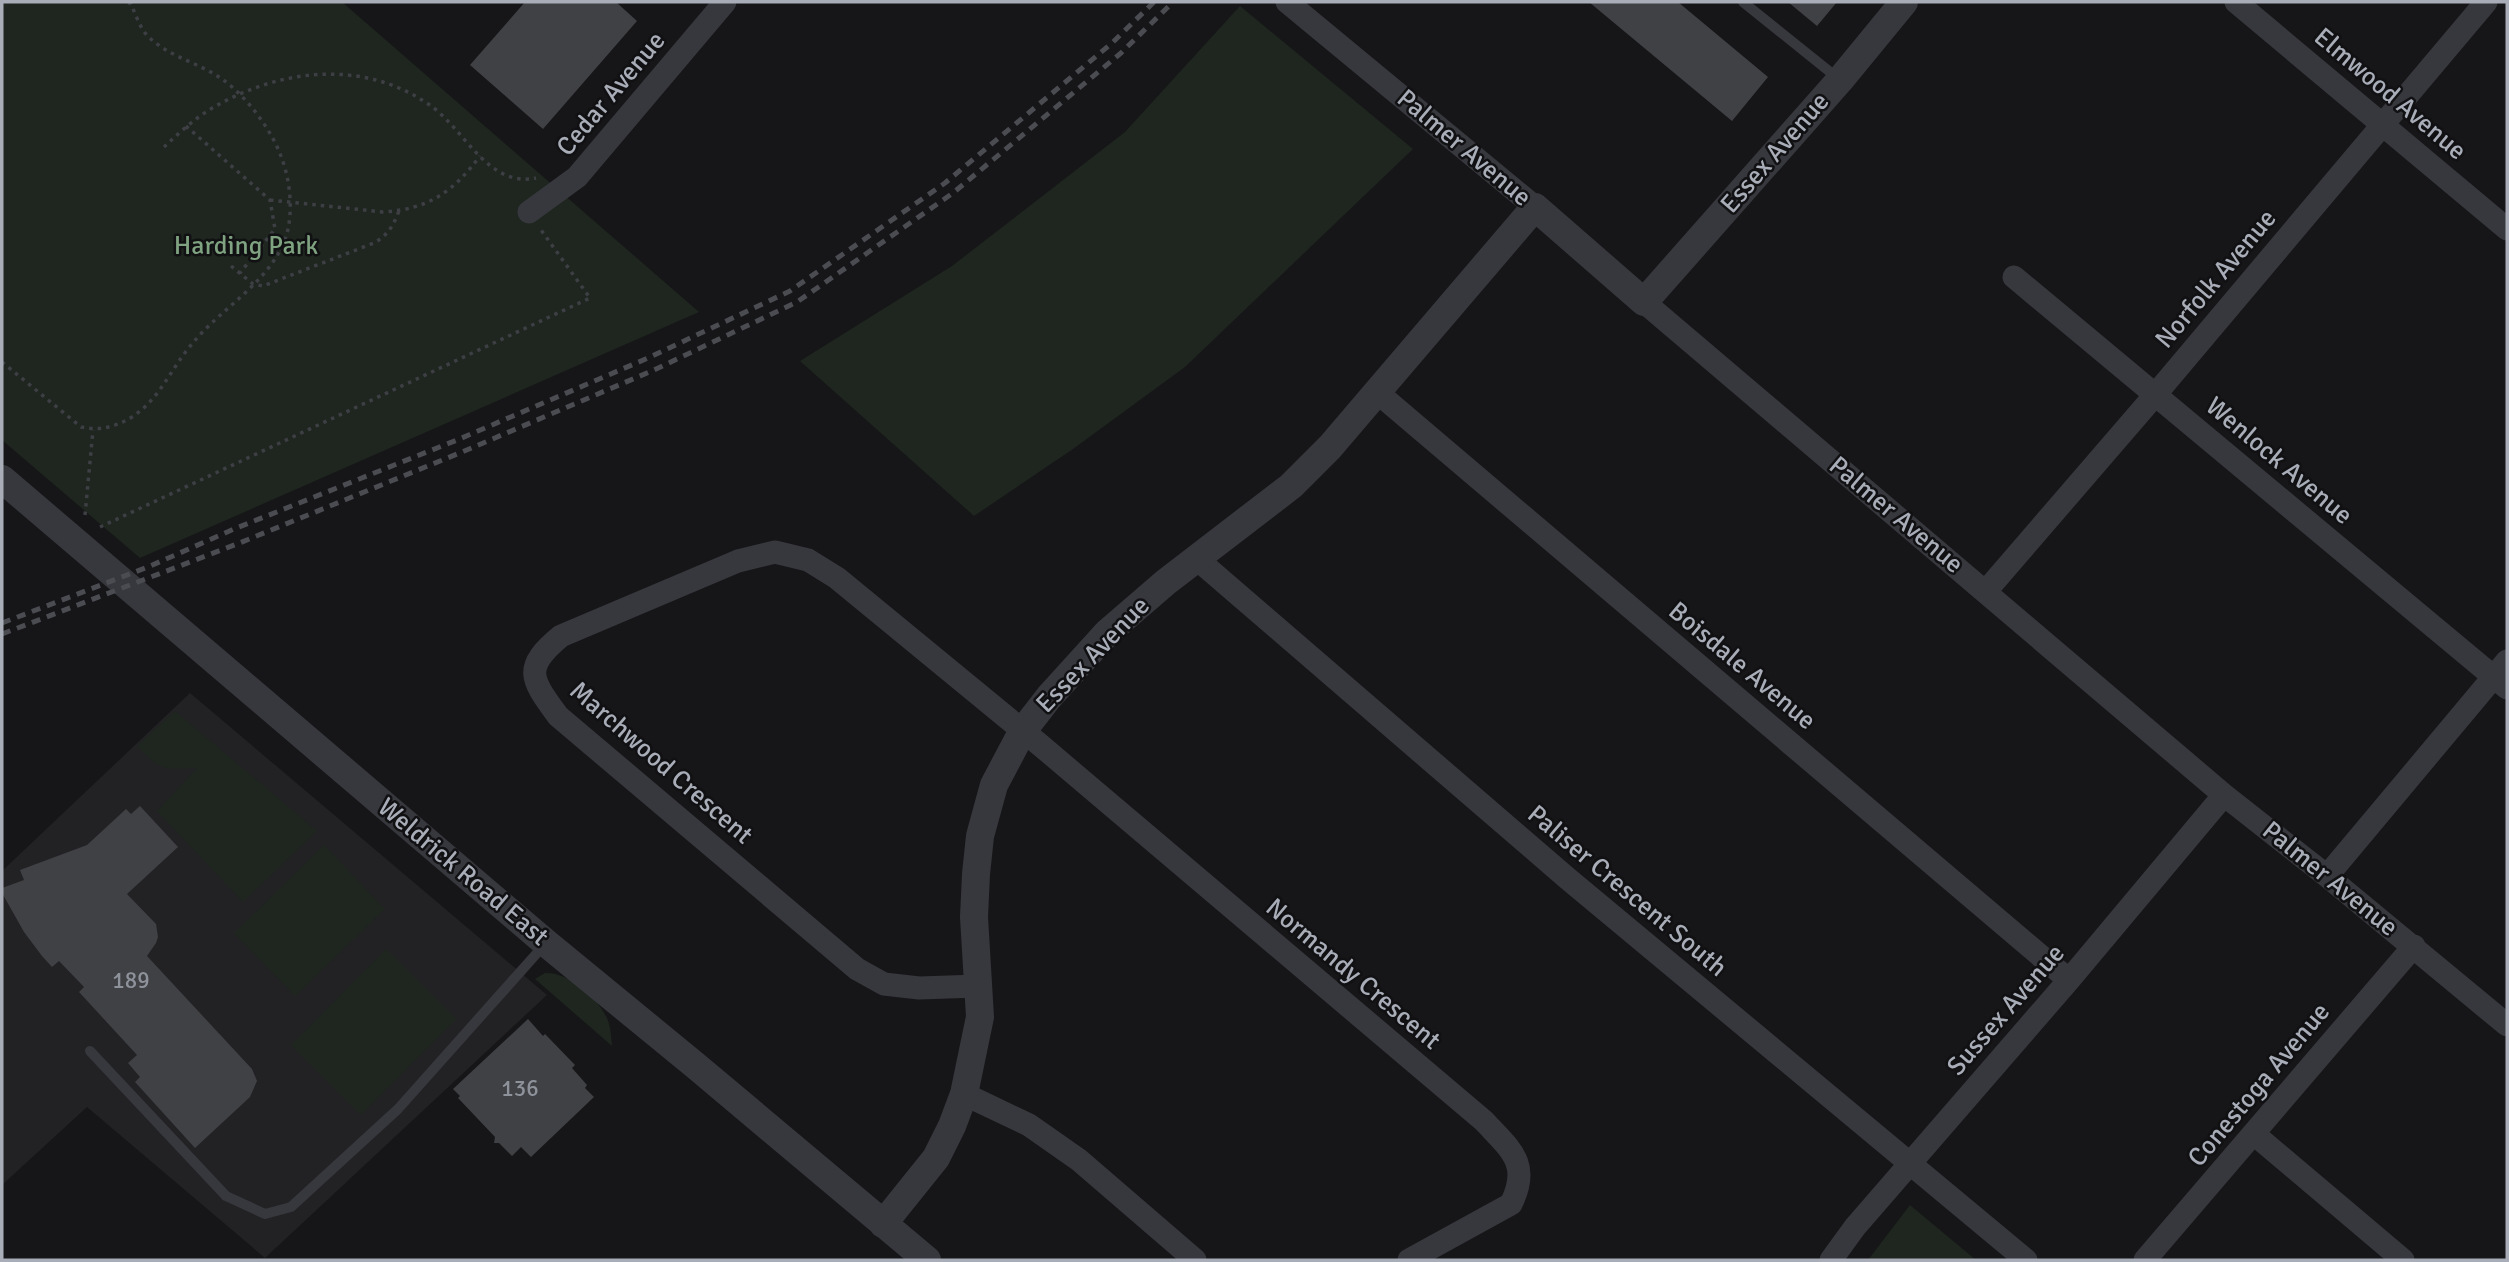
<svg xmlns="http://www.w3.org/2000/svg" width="2509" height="1262" font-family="Signika,sans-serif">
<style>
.built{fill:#222225}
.green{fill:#1e261f}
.building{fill:#404145}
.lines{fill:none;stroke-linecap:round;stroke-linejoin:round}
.path{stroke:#3d3f44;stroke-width:3.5;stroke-dasharray:3.5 5;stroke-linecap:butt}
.service{stroke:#37383d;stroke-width:10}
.minor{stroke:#37383d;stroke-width:23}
.tertiary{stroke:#37383d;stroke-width:28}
.rail{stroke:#4a4c52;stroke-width:5;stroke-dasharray:9 7;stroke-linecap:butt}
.labels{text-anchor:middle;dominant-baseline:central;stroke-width:5;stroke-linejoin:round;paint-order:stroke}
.number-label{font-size:23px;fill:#8e929b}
.street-label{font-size:26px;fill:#a8adb8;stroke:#111113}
.park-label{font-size:26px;fill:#7fa381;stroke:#111113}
</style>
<rect width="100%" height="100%" fill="#161618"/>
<path class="built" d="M 190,693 L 547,995 L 265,1258 L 87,1107 L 2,1185 L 2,871 Z"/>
<path class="green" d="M 2,2 L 342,2 L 699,312 L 140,558 L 2,440 Z
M 1240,6 L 1413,149 L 1185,367 L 1073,449 L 974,516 L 800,361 L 952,266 L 1125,132 Z
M 175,711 L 317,831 L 243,902 L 157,811 L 197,768 C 163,769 162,772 137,746 Z
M 324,845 L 385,909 L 295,996 L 234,933 Z
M 386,949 L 456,1019 L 361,1115 L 291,1045 Z
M 545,973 C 569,972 597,997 607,1018 C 611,1027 611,1037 612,1046 L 535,979 Z
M 1910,1205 L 1976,1260 L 1868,1260 Z"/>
<path class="building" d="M 525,2 L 616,2 L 637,21 L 543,129 L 470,65 Z
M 1589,2 L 1678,2 L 1768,77 L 1732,121 Z
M 1788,2 L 1837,2 L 1817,26 Z
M 140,806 L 178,847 L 127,894 L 156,924 L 158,937 L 156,943 L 147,956 L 252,1069 L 257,1081 L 250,1097 L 195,1148 L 135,1082 L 140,1077 L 128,1063 L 137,1055 L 79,992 L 84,987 L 59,961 L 52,967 L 42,956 L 24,932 L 2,893 L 2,888 L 24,880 L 20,870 L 87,845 L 126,809 L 131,814 Z
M 528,1019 L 543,1036 L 545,1034 L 575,1065 L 572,1068 L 587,1085 L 585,1088 L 594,1097 L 531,1157 L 521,1147 L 512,1156 L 499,1143 L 494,1143 L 495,1137 L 458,1098 L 460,1096 L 453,1089 Z"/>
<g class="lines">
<path class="path" d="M 186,126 L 270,200 L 275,229 L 240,273
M 164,147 C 179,133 195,118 214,107 C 282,68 365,59 431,106 C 465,130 488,188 536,178
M 270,200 L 383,212 C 429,209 453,192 480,156
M 231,266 L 253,284 L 263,286 L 374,243 C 388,235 393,226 399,211
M 2,362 L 81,427 C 99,431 116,427 132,417 C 160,399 171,368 192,344 C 220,309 266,285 284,242 C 294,218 291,183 282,159 C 272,130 247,97 222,79 C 198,62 165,56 145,33 C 139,25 135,13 131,4 L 127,2
M 85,515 L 93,430
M 100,527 L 590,298 L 541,230"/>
<path class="service" d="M 1743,2 L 1840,80
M 90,1051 L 226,1196 L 265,1214 L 291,1207 L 398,1109 L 546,943"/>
<path class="minor" d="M 1287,2 L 1535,207
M 2236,2 L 2507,229
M 529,212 L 577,177 L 725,2
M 2014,277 L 2507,688
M 1644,302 L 2224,795 L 2327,876 L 2507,1025
M 1378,393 L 2069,980
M 1197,559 L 1567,878 L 2026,1260
M 1986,591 L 2155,395 L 2486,2
M 2327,876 L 2507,661
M 978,986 L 919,988 L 884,984 L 857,969 L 558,716 C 531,679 522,668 561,636 L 738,561 L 775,552 L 808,560 L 837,578 L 1039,744 L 1484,1121 C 1511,1150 1531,1164 1511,1204 L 1409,1260
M 964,1094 L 1029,1125 L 1079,1160 L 1195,1260
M 2254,1134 L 2403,1260
M 1831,1260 L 1855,1227 L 2069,980 L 2224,795
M 2145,1260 L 2414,946"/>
<path class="tertiary" d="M 2,479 L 546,943 L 696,1066 L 927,1260
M 883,1224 L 936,1158 L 952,1126 L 964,1094 L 980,1017 L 974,917 L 976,874 L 980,836 L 994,785 L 1022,732 L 1049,697 L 1108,632 L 1166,582 L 1291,486 L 1330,447 L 1535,207 L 1644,302 L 1840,80 L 1904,2"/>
<path class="rail" d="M 2,623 L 148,567 L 234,529 L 457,440 L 648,358 L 790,291 L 945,183 L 1112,43 L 1154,2
M 2,634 L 237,544 L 462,452 L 654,370 L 797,302 L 953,193 L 1121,53 L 1173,2"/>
</g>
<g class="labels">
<g class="number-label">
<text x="131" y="980">189</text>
<text x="520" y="1088">136</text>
</g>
<g class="street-label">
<text transform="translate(611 94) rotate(-50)">Cedar Avenue</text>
<text transform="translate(2390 94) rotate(40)">Elmwood Avenue</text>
<text transform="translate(1464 148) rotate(40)">Palmer Avenue</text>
<text transform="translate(1775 153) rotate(-49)">Essex Avenue</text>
<text transform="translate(2216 279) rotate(-50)">Norfolk Avenue</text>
<text transform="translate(2279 461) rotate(40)">Wenlock Avenue</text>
<text transform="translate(1896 515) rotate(40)">Palmer Avenue</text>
<text transform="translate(1093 655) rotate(-46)">Essex Avenue</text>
<text transform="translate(1742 666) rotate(40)">Boisdale Avenue</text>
<text transform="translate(661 763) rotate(41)">Marchwood Crescent</text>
<text transform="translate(463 872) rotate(40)">Weldrick Road East</text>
<text transform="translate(2330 879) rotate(39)">Palmer Avenue</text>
<text transform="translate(1627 891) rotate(40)">Paliser Crescent South</text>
<text transform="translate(1353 974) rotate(40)">Normandy Crescent</text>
<text transform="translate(2006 1010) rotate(-49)">Sussex Avenue</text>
<text transform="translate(2259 1085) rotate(-50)">Conestoga Avenue</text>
</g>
<g class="park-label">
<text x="246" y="246">Harding Park</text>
</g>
</g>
<rect width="2509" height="1262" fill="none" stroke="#a8adb8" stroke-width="7"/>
</svg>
